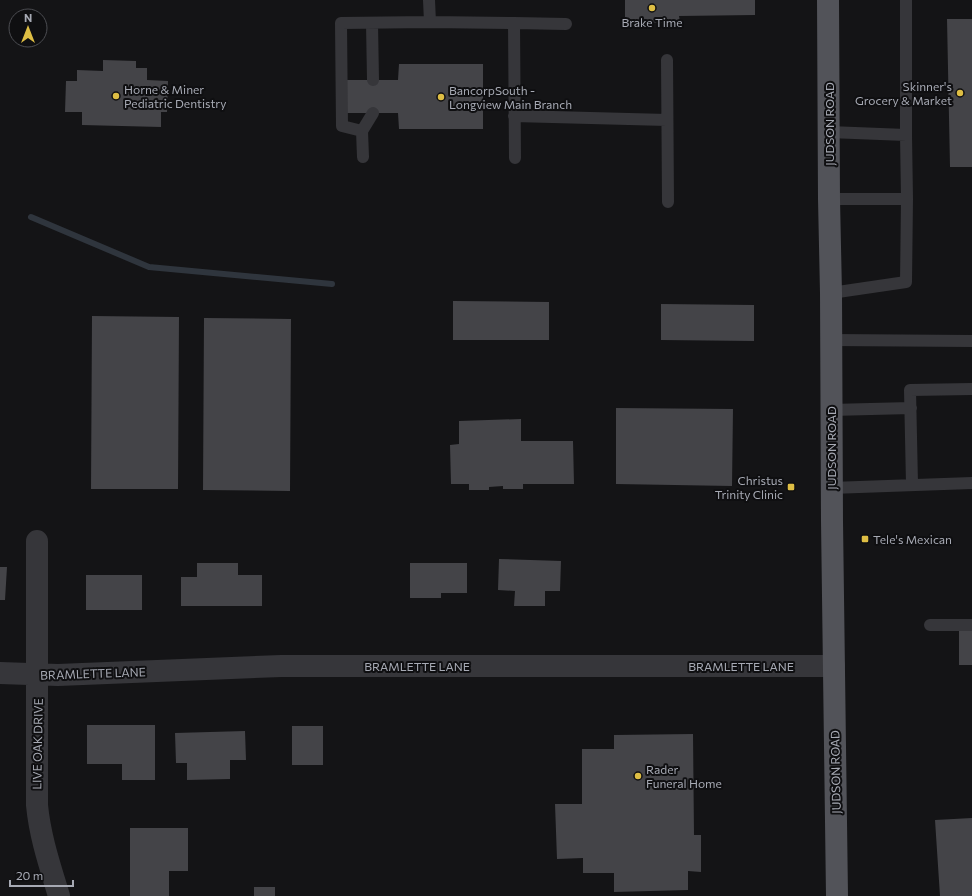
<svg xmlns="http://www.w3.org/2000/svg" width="972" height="896" font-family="Commissioner,sans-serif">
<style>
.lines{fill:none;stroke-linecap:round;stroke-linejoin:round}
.stream{stroke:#2f353d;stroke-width:6}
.building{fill:#444448}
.lane{stroke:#36363a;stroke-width:12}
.street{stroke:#36363a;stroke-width:22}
.primary{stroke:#525359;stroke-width:22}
.poi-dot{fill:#debe44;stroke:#0f0f11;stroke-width:1.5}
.labels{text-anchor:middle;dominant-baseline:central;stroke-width:4;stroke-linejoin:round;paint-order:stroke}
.poi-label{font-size:12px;fill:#a7aab4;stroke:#0f0f11;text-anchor:start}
.street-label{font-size:12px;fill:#a7aab4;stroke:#0f0f11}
</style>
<rect width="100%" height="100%" fill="#141416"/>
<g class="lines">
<path class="stream" d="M 31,217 L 149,267 L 332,284"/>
</g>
<path class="building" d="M 625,0 L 755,0 L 755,15 L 679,16 L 680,22 L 625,23 Z
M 947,19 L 972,19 L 972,167 L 950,167 Z
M 103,60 L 136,61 L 136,68 L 147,68 L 147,80 L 168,81 L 167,112 L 161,112 L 161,127 L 82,125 L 82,112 L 65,112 L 66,81 L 77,81 L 77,70 L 103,71 Z
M 399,64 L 483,64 L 483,129 L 399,129 L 398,113 L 347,113 L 347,80 L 398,80 Z
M 453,301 L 549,302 L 549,340 L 453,340 Z
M 661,304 L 754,305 L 754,341 L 661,340 Z
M 92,316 L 179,317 L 178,489 L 91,489 Z
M 204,318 L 291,319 L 290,491 L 203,490 Z
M 616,408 L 733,409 L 732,486 L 616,484 Z
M 521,419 L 521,441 L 573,441 L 574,484 L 523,484 L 523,489 L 503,489 L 503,486 L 489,487 L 489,490 L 469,490 L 469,484 L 451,484 L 450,445 L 459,444 L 459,421 Z
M 499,559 L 561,561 L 560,591 L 545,591 L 545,606 L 514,606 L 515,591 L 498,590 Z
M 197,563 L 238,563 L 238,575 L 262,575 L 262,606 L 181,606 L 181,577 L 197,577 Z
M 410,563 L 467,563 L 467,593 L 441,593 L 441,598 L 410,598 Z
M 0,567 L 7,567 L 5,600 L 0,600 Z
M 86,575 L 142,575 L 142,610 L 86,610 Z
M 959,627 L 972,628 L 972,665 L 959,665 Z
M 87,725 L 155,725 L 155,780 L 122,780 L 122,764 L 87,764 Z
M 292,726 L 323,726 L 323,765 L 292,765 Z
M 245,731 L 246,760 L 230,760 L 230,779 L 187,780 L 187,763 L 176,763 L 175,733 Z
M 693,734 L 694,835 L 701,835 L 701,872 L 688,871 L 688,890 L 614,892 L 614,873 L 583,873 L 583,858 L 557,859 L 555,804 L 582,804 L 582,749 L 614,749 L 614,735 Z
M 972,818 L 972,896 L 940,896 L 935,820 Z
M 130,828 L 188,828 L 188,871 L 169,871 L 169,896 L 130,896 Z
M 254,887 L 275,887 L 275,896 L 254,896 Z"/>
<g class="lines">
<path class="lane" d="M 429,0 L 430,22 L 514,23 L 515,158
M 906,0 L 906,135
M 372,23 L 373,80
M 514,23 L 566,24
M 667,60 L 668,202
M 514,116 L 667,120
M 362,131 L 373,113
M 829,132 L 906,135 L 907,199
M 363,157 L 362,131 L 342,126 L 341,23 L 430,22
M 829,199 L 907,199 L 906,282 L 831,293
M 831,340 L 972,341
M 831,410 L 911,408
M 912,484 L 910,390 L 972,389
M 831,488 L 972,483
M 930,625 L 972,625"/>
<path class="street" d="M 37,541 L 37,805 C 40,837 50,866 59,896
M 0,673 L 58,675 L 281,666 L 834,666"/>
<path class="primary" d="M 828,0 L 829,199 L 831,293 L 832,521 L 837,896"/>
</g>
<g class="poi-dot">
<circle cx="652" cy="8" r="4"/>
<circle cx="960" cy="93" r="4"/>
<circle cx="116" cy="96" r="4"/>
<circle cx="441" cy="97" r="4"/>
<rect x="787" y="483" width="8" height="8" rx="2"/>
<rect x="861" y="535" width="8" height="8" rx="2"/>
<circle cx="638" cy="776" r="4"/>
</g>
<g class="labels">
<g class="poi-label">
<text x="652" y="22" text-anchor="middle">Brake Time</text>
<text x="952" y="86" text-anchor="end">Skinner's<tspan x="952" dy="14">Grocery &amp; Market</tspan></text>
<text x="124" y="89">Horne &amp; Miner<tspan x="124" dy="14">Pediatric Dentistry</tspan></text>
<text x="449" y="90">BancorpSouth -<tspan x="449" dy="14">Longview Main Branch</tspan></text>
<text x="783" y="480" text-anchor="end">Christus<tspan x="783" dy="14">Trinity Clinic</tspan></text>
<text x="873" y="539">Tele's Mexican</text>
<text x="646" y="769">Rader<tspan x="646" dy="14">Funeral Home</tspan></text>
</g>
<g class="street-label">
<text transform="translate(829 124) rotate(-90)">JUDSON ROAD</text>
<text transform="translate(831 448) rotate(-90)">JUDSON ROAD</text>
<text x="417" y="666">BRAMLETTE LANE</text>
<text x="741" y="666">BRAMLETTE LANE</text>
<text transform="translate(93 673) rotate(-2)">BRAMLETTE LANE</text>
<text transform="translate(37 744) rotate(-89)">LIVE OAK DRIVE</text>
<text transform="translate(835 772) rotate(-91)">JUDSON ROAD</text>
</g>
</g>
<g transform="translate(28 28)"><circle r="19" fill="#0f0f11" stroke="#4c4d52"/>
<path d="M0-3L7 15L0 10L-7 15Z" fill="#debe44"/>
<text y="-6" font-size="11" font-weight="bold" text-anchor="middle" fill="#a7aab4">N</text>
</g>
<path d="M10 880v6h63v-6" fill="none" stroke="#a7aab4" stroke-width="2"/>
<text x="16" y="880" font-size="12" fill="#a7aab4" stroke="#0f0f11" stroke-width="3" paint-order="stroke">20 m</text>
</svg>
